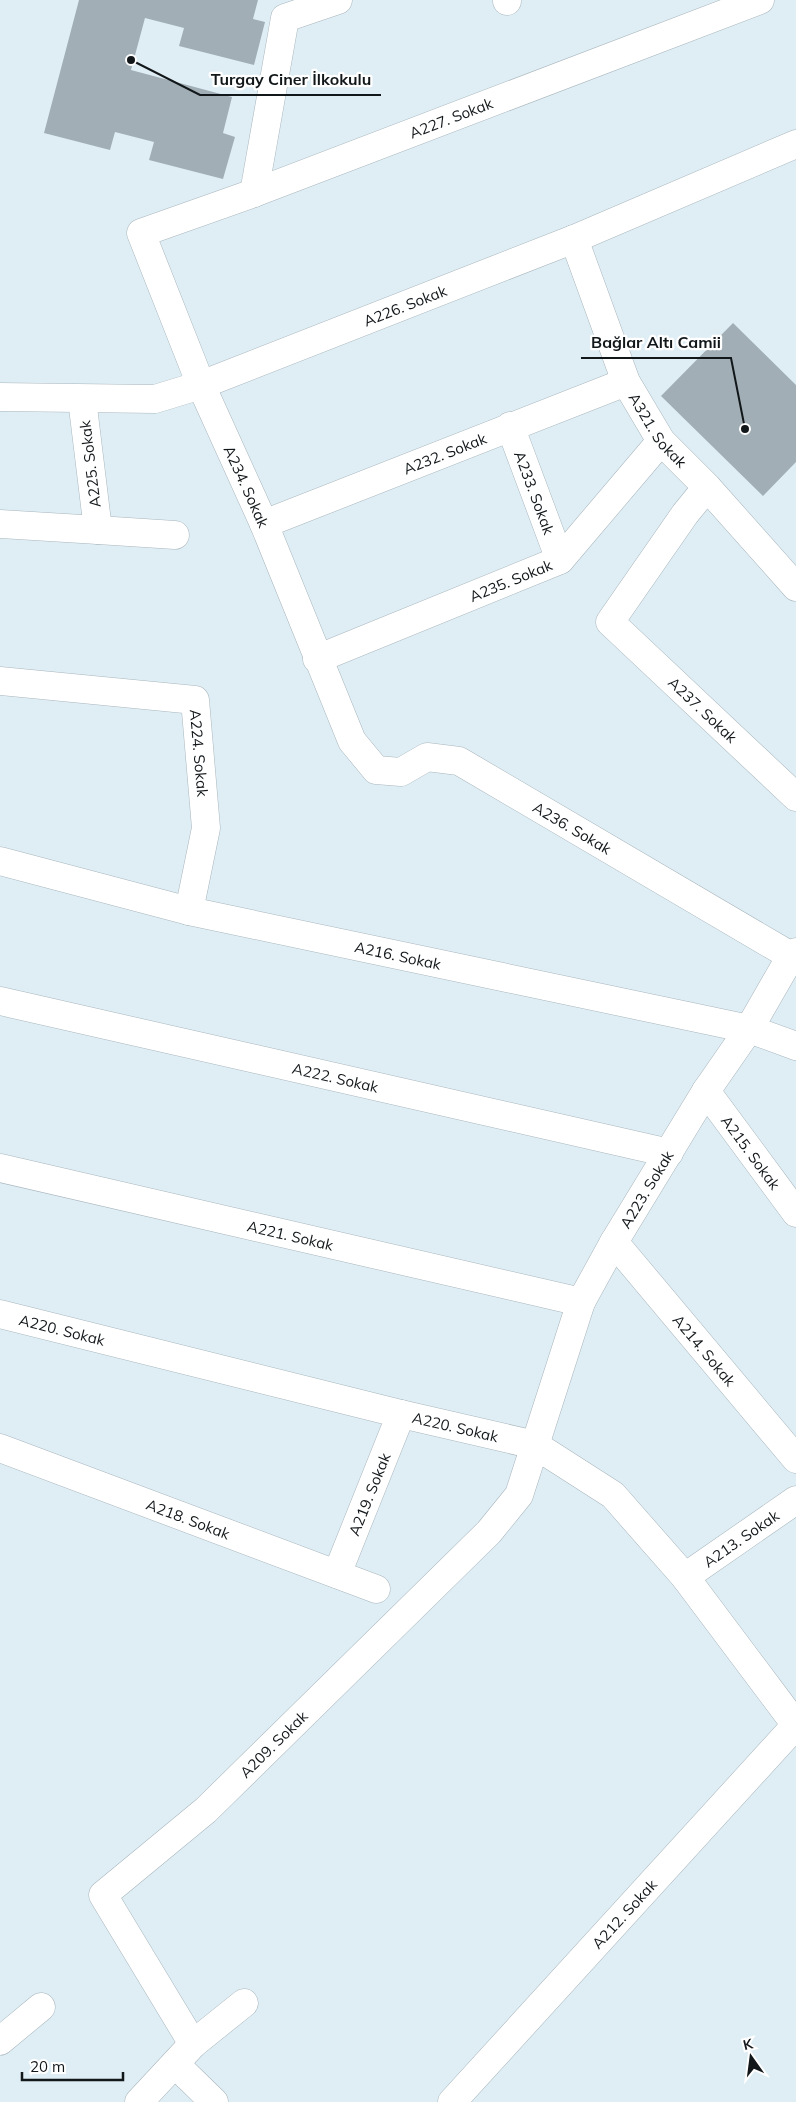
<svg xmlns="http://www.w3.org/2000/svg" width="796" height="2102" font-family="Mulish,sans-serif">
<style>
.building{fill:#a1aeb5}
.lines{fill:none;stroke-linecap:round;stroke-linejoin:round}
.minor-casing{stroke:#a9b6bd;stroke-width:29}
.minor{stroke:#fff;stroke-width:28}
.labels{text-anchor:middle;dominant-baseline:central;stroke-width:4.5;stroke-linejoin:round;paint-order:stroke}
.street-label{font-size:15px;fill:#12171a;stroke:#fff}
.leader{fill:none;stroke:#12171a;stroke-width:2}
.callout-dot{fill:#12171a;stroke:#fff;stroke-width:2}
.callout-label{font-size:16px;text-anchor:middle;font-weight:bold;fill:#12171a;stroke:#fff;stroke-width:4.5;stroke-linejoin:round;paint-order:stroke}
</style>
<rect width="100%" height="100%" fill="#dfeef5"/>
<path class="building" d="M 79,0 L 258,0 L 253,19 L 265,22 L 254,65 L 179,46 L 184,28 L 145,18 L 131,70 L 232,97 L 223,133 L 235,137 L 223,179 L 149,160 L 154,142 L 115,132 L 110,150 L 44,133 Z
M 733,323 L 796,385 L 796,462 L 763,496 L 661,396 Z"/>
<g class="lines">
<defs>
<g id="minor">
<path d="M 507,0 L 507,1"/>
<path id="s1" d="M 760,0 L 254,193 L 141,233 L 201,385 L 264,524 L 352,741 L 376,770 L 401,772 L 427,757 L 459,761 L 791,956"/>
<path d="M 254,193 L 285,18 L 338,0"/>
<path id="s2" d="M 574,239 L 626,382 L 661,441 L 707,487 L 796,587"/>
<path id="s3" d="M 0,397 L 155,399 L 201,385 L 574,239 L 796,144"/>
<path id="s4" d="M 510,426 L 560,560"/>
<path id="s5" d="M 707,487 L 685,514 L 610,622 L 796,797"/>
<path d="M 0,524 L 98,530 L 82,399"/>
<path id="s6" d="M 264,524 L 626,382"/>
<path d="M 98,530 L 175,535"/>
<path id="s7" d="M 317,659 L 560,560 L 661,441"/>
<path id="s8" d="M 0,681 L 195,700 L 206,828 L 189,911"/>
<path id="s9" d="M 0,861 L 189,911 L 749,1029 L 796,1046"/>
<path id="s10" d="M 0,1001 L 669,1153"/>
<path id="s11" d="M 706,1091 L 796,1213"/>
<path id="s12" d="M 0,1168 L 581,1302"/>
<path id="s13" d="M 614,1242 L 796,1459"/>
<path id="s14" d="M 0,1314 L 401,1414 L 535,1445 L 613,1495 L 685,1577 L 796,1725"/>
<path id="s15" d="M 0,1448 L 376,1589"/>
<path id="s16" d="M 337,1574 L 401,1414"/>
<path id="s17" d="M 685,1577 L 796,1500"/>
<path d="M 0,2041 L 41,2007"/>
<path id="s18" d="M 193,2044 L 103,1895 L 206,1810 L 489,1532 L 519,1495 L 581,1302 L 614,1242 L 706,1091 L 749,1029 L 791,956 L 796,952"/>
<path d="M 175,2064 L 214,2102"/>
<path d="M 139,2102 L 193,2044 L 244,2003"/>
<path id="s19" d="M 452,2102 L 796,1725"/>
</g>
</defs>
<use href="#minor" class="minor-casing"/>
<use href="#minor" class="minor"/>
</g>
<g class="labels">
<g class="street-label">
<text transform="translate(451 118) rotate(-21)">A227. Sokak</text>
<text stroke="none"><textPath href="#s3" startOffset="422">A226. Sokak</textPath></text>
<text stroke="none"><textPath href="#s2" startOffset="210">A321. Sokak</textPath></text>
<text stroke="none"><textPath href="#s6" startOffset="194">A232. Sokak</textPath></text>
<text transform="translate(90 464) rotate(-97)">A225. Sokak</text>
<text stroke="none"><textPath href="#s1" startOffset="936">A234. Sokak</textPath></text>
<text stroke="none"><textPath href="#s4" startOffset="71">A233. Sokak</textPath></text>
<text stroke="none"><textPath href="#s7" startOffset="209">A235. Sokak</textPath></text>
<text stroke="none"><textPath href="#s5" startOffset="294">A237. Sokak</textPath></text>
<text stroke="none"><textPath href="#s8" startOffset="249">A224. Sokak</textPath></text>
<text stroke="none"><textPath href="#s1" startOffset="1468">A236. Sokak</textPath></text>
<text stroke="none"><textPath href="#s9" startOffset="409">A216. Sokak</textPath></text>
<text stroke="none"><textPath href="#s10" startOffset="344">A222. Sokak</textPath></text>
<text stroke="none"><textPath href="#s11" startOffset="76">A215. Sokak</textPath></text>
<text stroke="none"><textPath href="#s18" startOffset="1085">A223. Sokak</textPath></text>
<text stroke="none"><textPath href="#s12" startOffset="298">A221. Sokak</textPath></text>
<text stroke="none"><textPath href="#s14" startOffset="64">A220. Sokak</textPath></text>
<text stroke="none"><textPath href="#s13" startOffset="141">A214. Sokak</textPath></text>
<text stroke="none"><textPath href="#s14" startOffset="469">A220. Sokak</textPath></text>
<text stroke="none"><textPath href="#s16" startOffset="86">A219. Sokak</textPath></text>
<text stroke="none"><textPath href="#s15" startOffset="201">A218. Sokak</textPath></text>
<text stroke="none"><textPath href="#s17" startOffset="68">A213. Sokak</textPath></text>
<text stroke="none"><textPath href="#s18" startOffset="402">A209. Sokak</textPath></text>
<text stroke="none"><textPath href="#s19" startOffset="255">A212. Sokak</textPath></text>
</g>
</g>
<path class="leader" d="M131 60L200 95H381M745 429L731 358H581"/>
<g class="callout-dot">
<circle cx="131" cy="60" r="5"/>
<circle cx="745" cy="429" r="5"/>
</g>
<g class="callout-label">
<text x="291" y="85">Turgay Ciner İlkokulu</text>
<text x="656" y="348">Bağlar Altı Camii</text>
</g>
<g transform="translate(751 2057) rotate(346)" stroke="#ffffff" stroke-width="4" paint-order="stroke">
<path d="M0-4L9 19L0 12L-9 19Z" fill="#12171a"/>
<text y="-8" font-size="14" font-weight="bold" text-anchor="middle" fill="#12171a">K</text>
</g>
<path d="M22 2072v8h101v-8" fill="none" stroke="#12171a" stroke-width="2.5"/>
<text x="30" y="2072" font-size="15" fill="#12171a" stroke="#ffffff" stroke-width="4" paint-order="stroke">20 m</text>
</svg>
